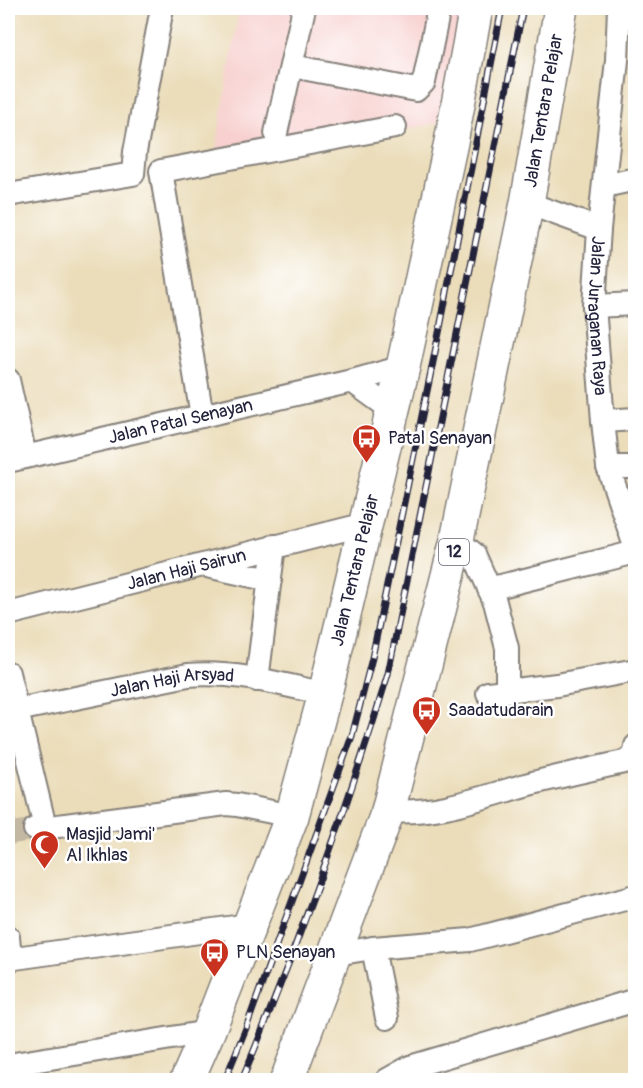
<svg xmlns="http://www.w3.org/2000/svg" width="643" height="1088" font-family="Pangolin,sans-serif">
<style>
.built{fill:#f7d0cf}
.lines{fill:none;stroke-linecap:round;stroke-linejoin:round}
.minor-tunnel{stroke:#c3b8a1;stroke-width:22;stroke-dasharray:22 11;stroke-linecap:butt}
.minor-casing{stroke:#86807a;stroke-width:26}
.highway-casing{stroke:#86807a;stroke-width:36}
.minor{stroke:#fff;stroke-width:22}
.highway{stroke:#fff;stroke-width:33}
.rail-casing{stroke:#22223b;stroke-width:7}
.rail{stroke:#fff;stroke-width:4.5;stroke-dasharray:14;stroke-linecap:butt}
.labels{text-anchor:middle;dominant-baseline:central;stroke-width:5;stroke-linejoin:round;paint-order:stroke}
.shield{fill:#fff;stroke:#646476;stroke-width:1.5}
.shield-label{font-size:16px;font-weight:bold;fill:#22223b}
.street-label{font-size:18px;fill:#22223b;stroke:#fff}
.poi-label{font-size:18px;fill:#22223b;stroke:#fff;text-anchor:start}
</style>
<rect width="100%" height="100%" fill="#fff"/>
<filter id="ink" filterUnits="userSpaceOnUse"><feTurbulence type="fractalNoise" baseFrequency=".0167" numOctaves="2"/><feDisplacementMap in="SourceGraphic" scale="12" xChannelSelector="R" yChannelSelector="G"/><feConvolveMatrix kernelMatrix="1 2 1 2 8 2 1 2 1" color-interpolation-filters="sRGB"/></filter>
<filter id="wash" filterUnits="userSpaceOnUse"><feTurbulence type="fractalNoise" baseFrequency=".008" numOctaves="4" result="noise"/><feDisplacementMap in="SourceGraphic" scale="24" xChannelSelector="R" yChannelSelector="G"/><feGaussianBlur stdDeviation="1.35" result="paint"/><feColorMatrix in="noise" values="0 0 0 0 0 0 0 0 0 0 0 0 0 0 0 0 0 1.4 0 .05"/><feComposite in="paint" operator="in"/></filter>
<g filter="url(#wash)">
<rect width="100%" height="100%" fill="#ebddba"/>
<path class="built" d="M 239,8 L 462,8 L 438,123 L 213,169 Z"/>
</g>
<g filter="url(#ink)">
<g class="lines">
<path class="minor-tunnel" d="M 8,834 L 35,829"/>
<defs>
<g id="minor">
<path id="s1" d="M 619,8 L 617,60 L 599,229 L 594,306 L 603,421 L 608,467 L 636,549"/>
<path d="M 292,66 L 416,90 L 424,82 L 439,8"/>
<path d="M 276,133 L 304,8"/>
<path d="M 604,186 L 636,179"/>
<path d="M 8,195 L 133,174 L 135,152 L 162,8"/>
<path d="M 527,203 L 599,229"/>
<path d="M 594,306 L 636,304"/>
<path d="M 8,380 L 25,456"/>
<path d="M 352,381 L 392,410"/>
<path d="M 202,416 L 161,171 L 395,127"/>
<path d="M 603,421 L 636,419"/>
<path id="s2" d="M 8,461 L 352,381 L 403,367"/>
<path d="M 608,467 L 636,467"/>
<path d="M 457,540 L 474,554 L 495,602 L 507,648 L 507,691"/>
<path d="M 207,566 L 270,580"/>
<path d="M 489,589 L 636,552"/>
<path id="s3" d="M 8,614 L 366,524"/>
<path d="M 8,673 L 45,827"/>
<path d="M 257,680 L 274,546"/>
<path d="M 488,693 L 557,685 L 636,670"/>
<path id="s4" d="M 17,710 L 188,675 C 234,671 281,684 325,694"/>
<path d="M 388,811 C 438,815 482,797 529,784 C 560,776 592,769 624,762 L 634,757 L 636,746"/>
<path d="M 35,829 L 226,804 L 237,805 L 292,816"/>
<path d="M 8,937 L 10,959"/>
<path d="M 373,948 L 387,1018"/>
<path d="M 335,954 L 373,948 L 470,940 L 636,896"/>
<path d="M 8,959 L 249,925"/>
<path d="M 8,1065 L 208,1032"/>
<path d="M 387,1080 L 410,1067 L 636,1000"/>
</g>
<g id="highway">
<path id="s5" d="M 187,1080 L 208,1032 L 292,816 L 325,694 L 403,367 L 451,142 L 476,8"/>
<path id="s6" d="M 287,1080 L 388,811 L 457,540 L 527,203 L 561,8"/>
</g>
</defs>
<use href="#minor" class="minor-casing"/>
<use href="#highway" class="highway-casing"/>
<use href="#minor" class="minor"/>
<use href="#highway" class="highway"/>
<defs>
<path id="rail" d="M 225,1080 L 246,1028 L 352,736 L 372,658 L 440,328 L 502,8
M 242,1080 C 297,947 346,812 388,674 L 523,8"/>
</defs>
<use href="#rail" class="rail-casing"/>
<use href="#rail" class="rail"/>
</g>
</g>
<defs>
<symbol id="bus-pin" viewBox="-11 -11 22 30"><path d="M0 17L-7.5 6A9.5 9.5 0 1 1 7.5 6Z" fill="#c8321e" stroke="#fff"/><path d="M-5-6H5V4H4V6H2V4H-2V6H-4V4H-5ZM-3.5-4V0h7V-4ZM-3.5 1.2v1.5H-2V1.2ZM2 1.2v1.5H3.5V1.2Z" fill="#fff"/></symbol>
<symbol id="mosque-pin" viewBox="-11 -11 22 30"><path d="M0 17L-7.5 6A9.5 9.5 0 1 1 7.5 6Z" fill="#c8321e" stroke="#fff"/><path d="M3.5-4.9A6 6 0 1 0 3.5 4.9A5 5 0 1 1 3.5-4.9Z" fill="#fff"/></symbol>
</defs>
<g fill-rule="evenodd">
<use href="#bus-pin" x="350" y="422" width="33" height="45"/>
<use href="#bus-pin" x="410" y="694" width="33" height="45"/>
<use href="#mosque-pin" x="28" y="828" width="33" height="45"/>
<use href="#bus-pin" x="198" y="936" width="33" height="45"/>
</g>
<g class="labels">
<rect class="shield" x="439" y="539" width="30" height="26" rx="4.5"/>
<g class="shield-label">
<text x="454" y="552">12</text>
</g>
<g class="street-label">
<text stroke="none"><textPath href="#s6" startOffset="1005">Jalan Tentara Pelajar</textPath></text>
<text stroke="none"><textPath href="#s1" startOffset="309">Jalan Juraganan Raya</textPath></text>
<text stroke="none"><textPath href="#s2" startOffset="177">Jalan Patal Senayan</textPath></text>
<text stroke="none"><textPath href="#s3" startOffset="184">Jalan Haji Sairun</textPath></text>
<text stroke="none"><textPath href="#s5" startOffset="538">Jalan Tentara Pelajar</textPath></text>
<text stroke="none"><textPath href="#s4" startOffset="158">Jalan Haji Arsyad</textPath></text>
</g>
<g class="poi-label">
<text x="388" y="438">Patal Senayan</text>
<text x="448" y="710">Saadatudarain</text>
<text x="66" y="834">Masjid Jami'<tspan x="66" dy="21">Al Ikhlas</tspan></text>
<text x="236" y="952">PLN Senayan</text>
</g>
</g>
<rect width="643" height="1088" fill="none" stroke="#fff" stroke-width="30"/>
</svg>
